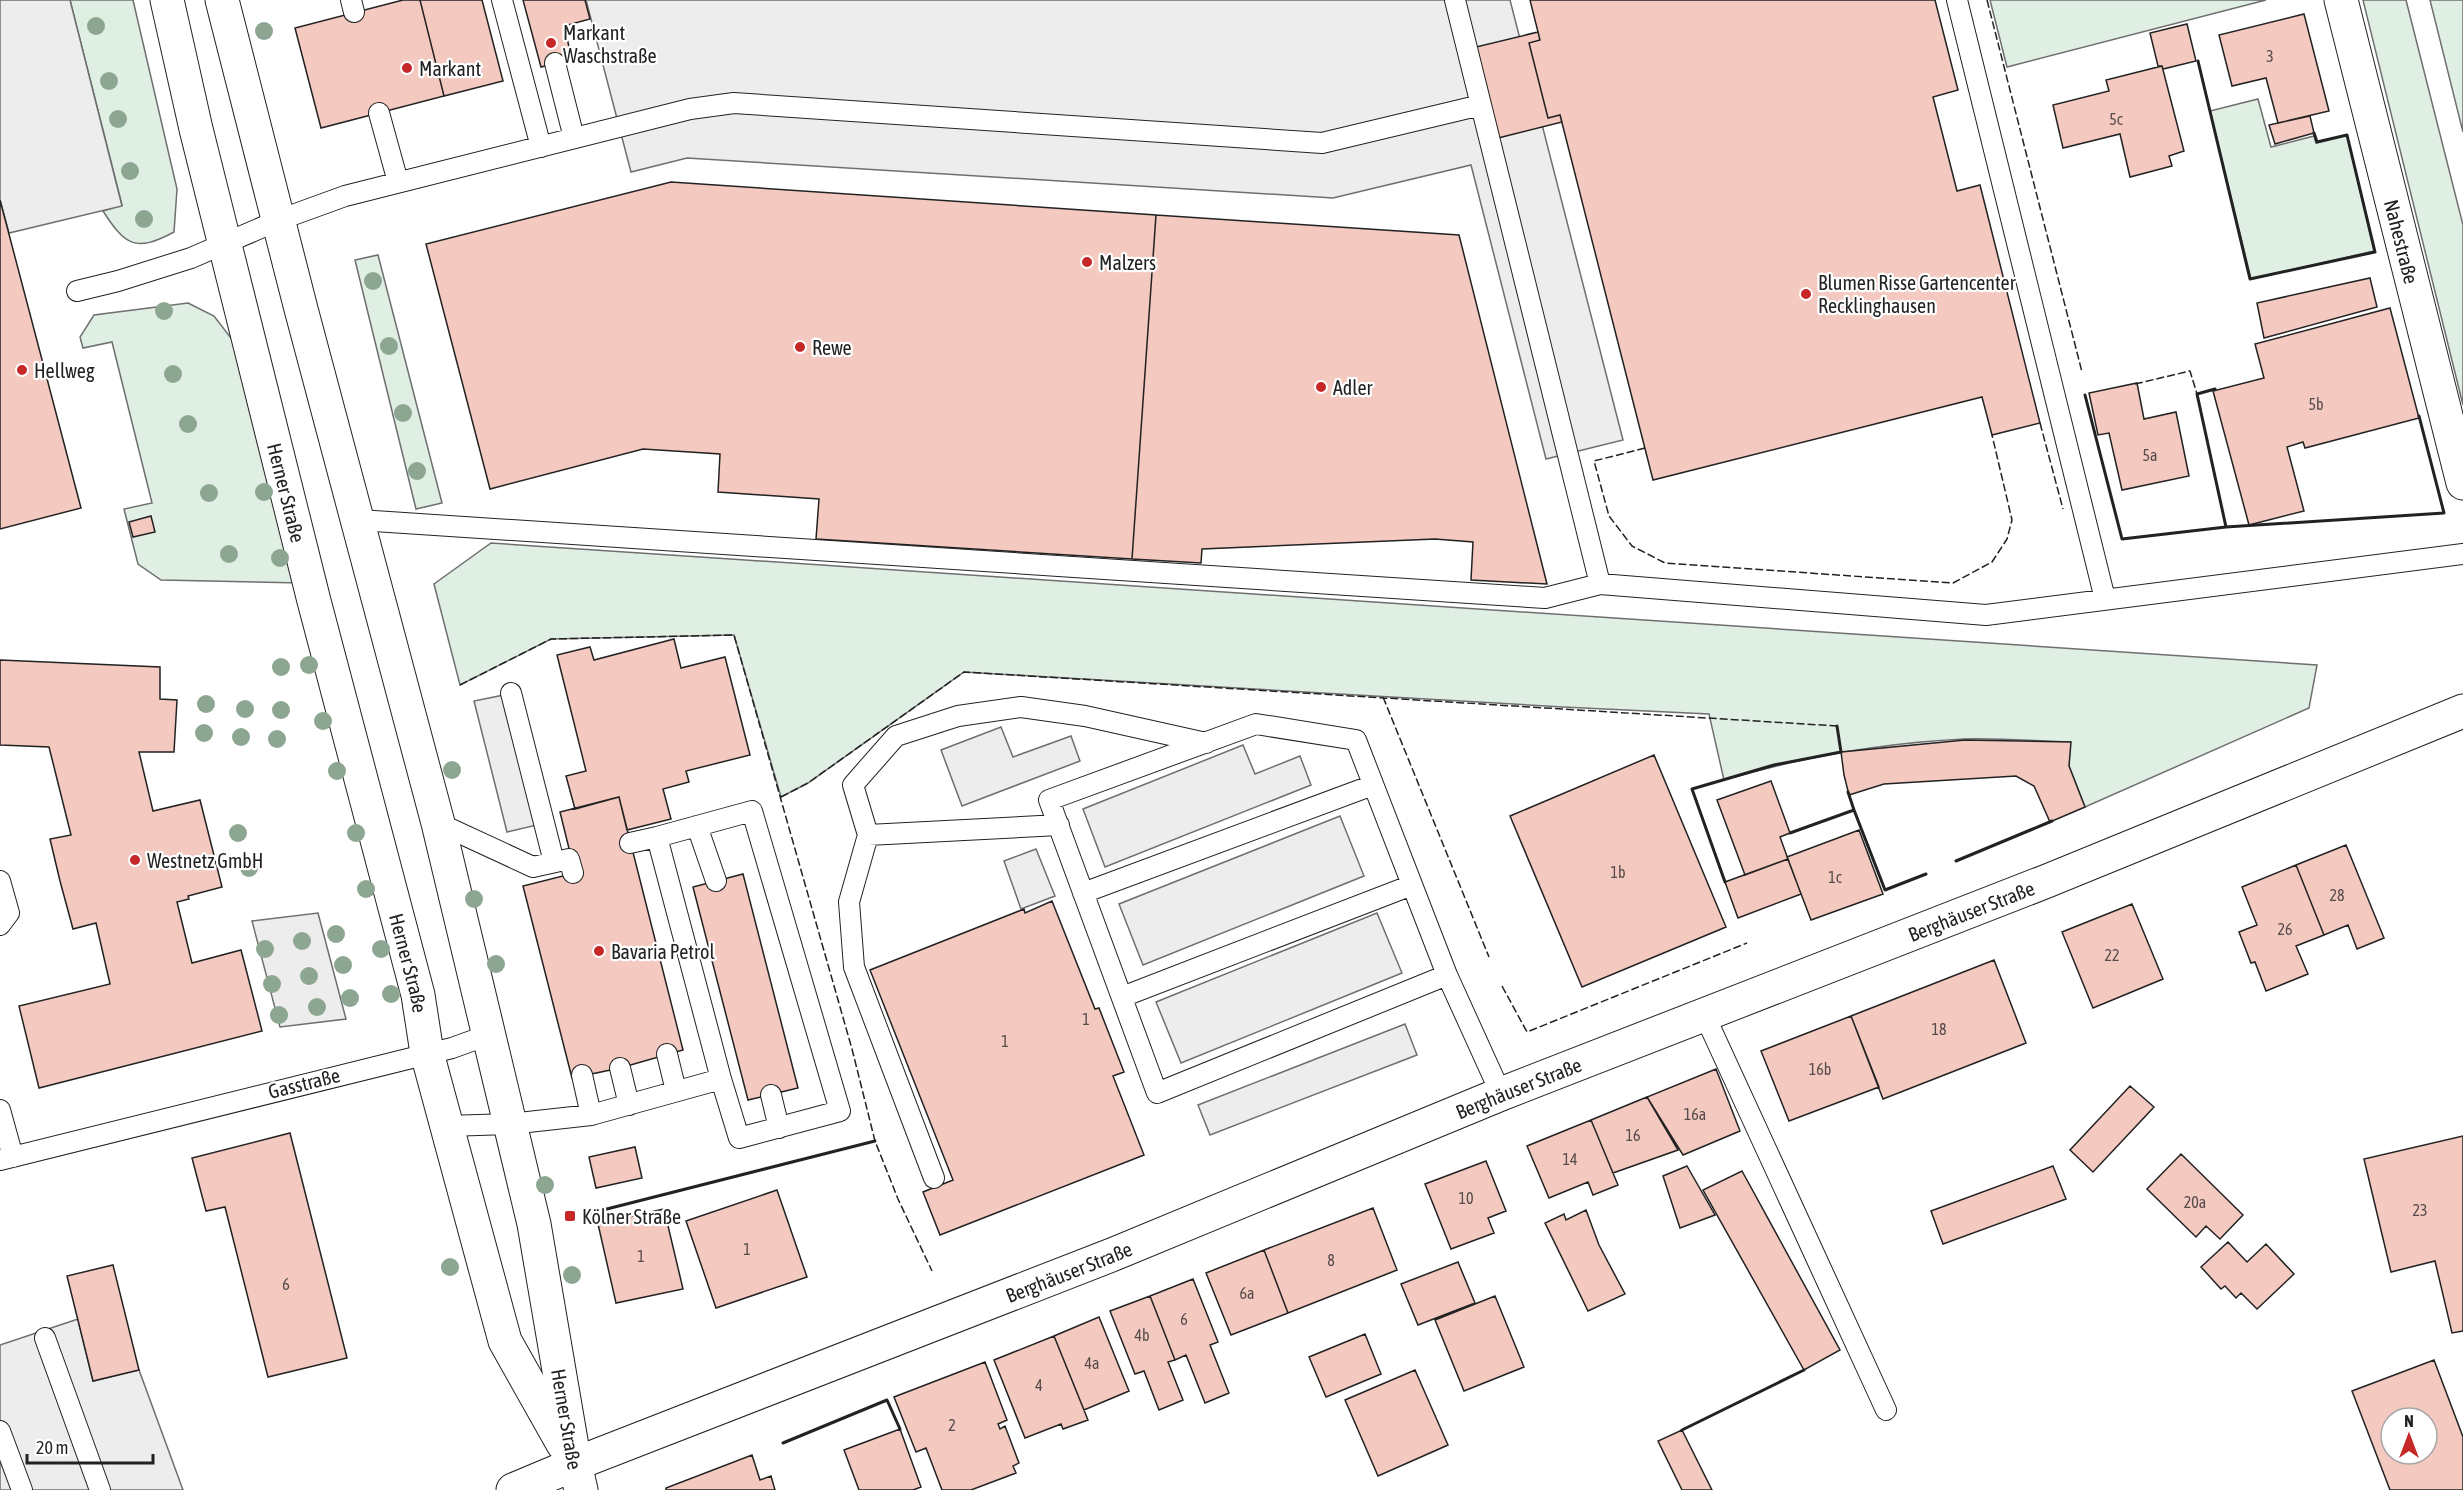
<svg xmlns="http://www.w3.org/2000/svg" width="2463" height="1490" font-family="'Asap Condensed',sans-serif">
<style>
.green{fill:#e0efe3;stroke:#6f6f6f;stroke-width:1.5}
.parking{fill:#ededed;stroke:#6f6f6f;stroke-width:1.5}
.building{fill:#f3c9c0;stroke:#222;stroke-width:1.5;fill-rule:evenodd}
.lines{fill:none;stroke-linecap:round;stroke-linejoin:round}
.service-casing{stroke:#222;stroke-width:22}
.minor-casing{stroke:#222;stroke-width:35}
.tertiary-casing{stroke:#222;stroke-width:35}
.secondary-casing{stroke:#222;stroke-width:35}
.service{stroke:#fff;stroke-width:20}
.minor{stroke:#fff;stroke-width:33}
.tertiary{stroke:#fff;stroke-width:33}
.secondary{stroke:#fff;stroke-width:33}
.fence{stroke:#222;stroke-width:1.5;stroke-dasharray:8 3;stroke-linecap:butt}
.wall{stroke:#222;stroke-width:3}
.tree{fill:#8da692}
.poi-dot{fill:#c62828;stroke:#fff;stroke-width:2}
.labels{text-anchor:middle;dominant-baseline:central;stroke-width:4.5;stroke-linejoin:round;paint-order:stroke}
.number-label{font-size:16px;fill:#564c4a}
.poi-label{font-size:20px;fill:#222;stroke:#fff;text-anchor:start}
.street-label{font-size:20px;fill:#222;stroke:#fff}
</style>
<rect width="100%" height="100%" fill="#fff"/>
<path class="green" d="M 70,0 L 133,0 L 177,189 L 174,232 C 135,253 125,245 103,211 L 122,205 Z
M 1990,0 L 2266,0 L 2007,67 Z
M 2363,0 L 2406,0 L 2463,225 L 2463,405 Z
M 2430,0 L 2463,0 L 2463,132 Z
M 2258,99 L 2271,147 L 2314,136 L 2316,143 L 2347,135 L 2374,251 L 2251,279 L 2210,111 Z
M 378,255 L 442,503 L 416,509 L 355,260 Z
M 188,303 L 214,316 L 241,351 L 302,583 L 161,580 L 138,564 L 124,509 L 152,503 L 112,342 L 83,348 L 80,337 L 94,315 Z
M 491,543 L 2317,665 L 2309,708 L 2085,807 L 2069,766 L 2070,742 C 2035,741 1999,738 1964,739 C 1883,743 1802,757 1724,780 L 1709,714 L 1563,707 L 964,672 L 808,783 L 781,797 L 734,635 L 551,639 L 460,685 L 434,584 Z"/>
<path class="parking" d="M 0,0 L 70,0 L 122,206 L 9,233 L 0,200 Z
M 586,0 L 1510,0 L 1623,440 L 1546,459 L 1471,165 L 1333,198 L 687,158 L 631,172 Z
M 504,695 L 537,825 L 507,832 L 474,701 Z
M 1001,727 L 1013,757 L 1071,736 L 1080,761 L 962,806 L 941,750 Z
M 1243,745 L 1255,774 L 1300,756 L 1311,785 L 1105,867 L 1083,809 Z
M 1340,816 L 1364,876 L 1143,965 L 1119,904 Z
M 1036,849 L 1055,896 L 1021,909 L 1004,861 Z
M 318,913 L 346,1019 L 280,1027 L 252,921 Z
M 1377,913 L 1402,973 L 1181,1063 L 1156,1002 Z
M 1405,1024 L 1417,1055 L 1210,1135 L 1198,1105 Z
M 78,1319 L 93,1381 L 139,1370 L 183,1490 L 0,1490 L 0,1345 Z"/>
<path class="building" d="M 403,0 L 420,0 L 444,96 L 321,128 L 295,28 Z
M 420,0 L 482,0 L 503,81 L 444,96 Z
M 523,0 L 585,0 L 590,19 L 564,26 L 572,59 L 541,67 Z
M 1530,0 L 1935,0 L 1958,90 L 1933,97 L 1957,191 L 1980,185 L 2040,423 L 1992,435 L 1982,397 L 1653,480 L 1560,115 L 1548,118 L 1529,43 L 1540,40 Z
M 2304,14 L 2329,111 L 2278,123 L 2266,78 L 2232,86 L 2219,35 Z
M 2187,24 L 2196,61 L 2163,69 L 2162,66 L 2158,66 L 2150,33 Z
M 1538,32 L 1540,40 L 1529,43 L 1548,118 L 1560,115 L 1562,122 L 1498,138 L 1476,47 Z
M 2162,66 L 2184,151 L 2169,156 L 2172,166 L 2130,177 L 2120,134 L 2063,148 L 2053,105 L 2109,91 L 2106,80 Z
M 2310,116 L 2314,133 L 2275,144 L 2269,125 Z
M 671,182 L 1156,215 L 1132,559 L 816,539 L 819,499 L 718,492 L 720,454 L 643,449 L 490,489 L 426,244 Z
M 0,200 L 81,508 L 0,529 Z
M 1156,215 L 1459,235 L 1547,584 L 1471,580 L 1473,542 L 1435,539 L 1202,549 L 1201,563 L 1132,559 Z
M 2370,278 L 2377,307 L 2264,338 L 2257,303 Z
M 2390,308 L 2419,418 L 2305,448 L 2303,442 L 2287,447 L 2304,511 L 2249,525 L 2213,391 L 2264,378 L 2255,344 Z
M 2137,383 L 2144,419 L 2176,412 L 2189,476 L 2122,490 L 2109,433 L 2098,435 L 2089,393 Z
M 151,516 L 155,532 L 133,537 L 129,522 Z
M 674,639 L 681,668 L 725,657 L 750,755 L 686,771 L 689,782 L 663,789 L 671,819 L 627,830 L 619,797 L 575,809 L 566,776 L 586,771 L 557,655 L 590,647 L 594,660 Z
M 0,660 L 160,667 L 160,699 L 177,700 L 174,752 L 139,752 L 153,811 L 200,800 L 222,887 L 188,896 L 189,899 L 177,902 L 192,963 L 241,950 L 262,1031 L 39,1088 L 19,1006 L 110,984 L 96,923 L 73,929 L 60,881 L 50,839 L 71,835 L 49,747 L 0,745 Z
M 1965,740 L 2071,742 L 2069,766 L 2085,807 L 2050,822 L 2034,786 L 2016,776 L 1884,784 L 1849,795 L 1844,775 L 1841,752 Z
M 1654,755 L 1726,927 L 1582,987 L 1510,816 Z
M 1771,781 L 1790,833 L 1780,837 L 1788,859 L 1745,875 L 1717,800 Z
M 619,797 L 683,1050 L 620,1068 L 572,1078 L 523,886 L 575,873 L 560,812 Z
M 1859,830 L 1883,894 L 1811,920 L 1787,857 Z
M 2346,845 L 2384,938 L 2357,949 L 2348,925 L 2324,935 L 2296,865 Z
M 1788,859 L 1801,894 L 1738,918 L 1725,882 Z
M 2296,865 L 2324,935 L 2296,946 L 2308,974 L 2266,991 L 2255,962 L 2251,963 L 2239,932 L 2257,925 L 2242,887 Z
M 743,874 L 798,1088 L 748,1100 L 693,887 Z
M 1052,901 L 1095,1009 L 1099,1008 L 1124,1072 L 1113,1076 L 1144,1155 L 940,1235 L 923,1192 L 953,1180 L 870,970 L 1024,909 L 1025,913 Z
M 2132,904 L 2163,979 L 2093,1008 L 2062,932 Z
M 1994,960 L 2026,1043 L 1883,1099 L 1851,1016 Z
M 1851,1016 L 1879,1087 L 1789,1121 L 1761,1051 Z
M 1716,1069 L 1740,1131 L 1683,1155 L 1647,1097 Z
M 2130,1086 L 2154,1107 L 2093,1172 L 2070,1150 Z
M 1647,1097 L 1678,1150 L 1613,1173 L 1591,1120 Z
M 1591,1120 L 1618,1185 L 1593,1195 L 1588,1182 L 1549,1198 L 1527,1146 Z
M 290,1133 L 347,1358 L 268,1377 L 225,1207 L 206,1211 L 192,1158 Z
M 2463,1136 L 2463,1331 L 2452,1333 L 2435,1261 L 2391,1272 L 2364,1159 Z
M 635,1147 L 642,1178 L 596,1188 L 589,1157 Z
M 2181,1154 L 2243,1215 L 2220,1239 L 2206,1226 L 2196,1237 L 2147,1189 Z
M 1486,1161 L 1506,1211 L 1488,1218 L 1494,1233 L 1451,1249 L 1425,1184 Z
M 1687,1166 L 1715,1215 L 1680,1228 L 1663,1176 Z
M 2053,1166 L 2066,1199 L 1943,1244 L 1931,1211 Z
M 1742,1171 L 1840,1350 L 1804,1370 L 1703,1190 Z
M 777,1190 L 807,1277 L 716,1308 L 686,1221 Z
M 1373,1208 L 1397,1270 L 1288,1313 L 1264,1250 Z
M 664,1209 L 683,1289 L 616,1303 L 598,1224 Z
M 1586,1210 L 1599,1245 L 1625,1294 L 1588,1311 L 1545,1223 L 1564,1214 L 1566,1220 Z
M 2228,1242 L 2247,1262 L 2266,1244 L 2294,1274 L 2257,1309 L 2241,1293 L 2236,1298 L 2225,1286 L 2221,1289 L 2201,1267 Z
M 1264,1250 L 1288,1313 L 1231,1335 L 1206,1273 Z
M 1458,1262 L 1475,1303 L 1418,1325 L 1401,1284 Z
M 113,1265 L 139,1370 L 93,1381 L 67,1276 Z
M 1193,1279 L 1218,1342 L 1210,1345 L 1229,1393 L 1205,1403 L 1186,1355 L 1175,1360 L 1150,1296 Z
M 1150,1296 L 1175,1360 L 1168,1362 L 1183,1400 L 1159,1410 L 1144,1371 L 1135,1374 L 1110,1311 Z
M 1495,1296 L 1524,1367 L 1464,1391 L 1435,1320 Z
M 1099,1317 L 1129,1391 L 1084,1410 L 1054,1336 Z
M 1365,1334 L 1381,1374 L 1326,1397 L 1309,1357 Z
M 1054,1336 L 1088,1420 L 1063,1429 L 1061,1424 L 1025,1438 L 994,1360 Z
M 2434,1360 L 2463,1437 L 2463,1490 L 2390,1490 L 2352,1391 ZM 2391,1418 L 2427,1418 L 2427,1454 L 2391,1454 Z
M 985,1362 L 1007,1420 L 998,1424 L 1000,1429 L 1005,1426 L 1019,1463 L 1013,1466 L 1016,1473 L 971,1490 L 942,1490 L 926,1448 L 916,1452 L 894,1397 Z
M 1415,1370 L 1448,1445 L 1378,1476 L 1345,1400 Z
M 900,1429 L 921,1487 L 913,1490 L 859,1490 L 844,1450 Z
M 1682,1430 L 1712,1490 L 1682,1490 L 1658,1441 Z
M 752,1455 L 760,1480 L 771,1476 L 775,1490 L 666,1490 L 666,1488 Z"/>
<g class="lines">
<defs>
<path id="service" d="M 351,0 L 354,12
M 502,0 L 541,147
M 1455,0 L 1481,105
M 1957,0 L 2105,599
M 555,63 L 574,138
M 379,113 L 398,182
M 77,291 L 118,281 L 191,258 L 279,220 L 345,196 L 690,109 L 734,103 L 1322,143 L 1481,105 L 1600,584 L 1986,615 L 2463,554
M 359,520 L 1545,598 L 1600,584
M 511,693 L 554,862
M 438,823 L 533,867 L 569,859 L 573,873
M 1059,825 L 868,835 L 853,785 L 896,736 L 958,716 L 1021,707 L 1085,716 L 1206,743
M 697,826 L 716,881
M 868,835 L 849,902 L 854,967 L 934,1178
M 657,837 L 752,811 L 840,1111 L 739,1138 L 721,1079
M 0,881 L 9,913 L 0,925
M 1083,893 L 1373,785
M 1447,975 L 1356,740 L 1256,724 L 1049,800 L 1157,1093 L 1447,975 L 1501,1094
M 1122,997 L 1412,885
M 1705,1016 L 1886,1410
M 667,1054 L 676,1091
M 620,1068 L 629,1105
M 582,1075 L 591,1115
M 771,1095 L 779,1128
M 0,1110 L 13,1157
M 447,1126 L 510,1124 L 591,1115 L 721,1079 L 657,837 L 630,843
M 0,1160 L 452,1048 L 488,1035
M 45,1338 L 100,1490
M 0,1431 L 22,1490"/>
<g id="minor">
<path id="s1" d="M 2341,0 L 2463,483"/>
</g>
<g id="tertiary">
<path id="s2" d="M 513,1490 L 575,1464 L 1114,1254 L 1501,1094 L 2047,881 L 2463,711"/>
</g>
<g id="secondary">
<path id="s3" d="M 167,0 L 196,129 L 314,601 L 418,995 L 427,1053 L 505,1341 L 563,1444"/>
<path id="s4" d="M 222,0 L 301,309 L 438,823 L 534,1224 L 575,1464 L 581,1490"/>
</g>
</defs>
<use href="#service" class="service-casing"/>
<use href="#minor" class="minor-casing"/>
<use href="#tertiary" class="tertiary-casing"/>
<use href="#secondary" class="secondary-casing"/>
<use href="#service" class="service"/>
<use href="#minor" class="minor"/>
<use href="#tertiary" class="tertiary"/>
<use href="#secondary" class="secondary"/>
<path class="fence" d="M 1987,0 L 2082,372
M 2135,384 L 2190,371 L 2197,394
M 2040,423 L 2063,509
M 1645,448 L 1594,461 L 1609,516 L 1632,546 L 1665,563 L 1953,583 L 1992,562 L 2007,539 L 2012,520 L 1992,435
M 460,685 L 551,639 L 734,635 L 852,1049 L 875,1141 L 898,1199 L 932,1271
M 1383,697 L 1489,957
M 781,797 L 808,783 L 964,672 L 1837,726
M 1502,986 L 1527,1032 L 1747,943"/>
<path class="wall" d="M 2198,61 L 2250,279 L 2375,252 L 2347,135 L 2317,142 L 2314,133
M 2215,389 L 2197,394 L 2226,527
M 2085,395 L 2122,539 L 2226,527 L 2444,513 L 2419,416
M 1854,810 L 1885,890 L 1926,874
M 1790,833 L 1854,810 L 1848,792
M 1956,861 L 2052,821
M 1725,882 L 1692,789 L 1774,765 L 1841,752 L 1837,726
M 591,1213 L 875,1141
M 1682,1430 L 1804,1370
M 783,1443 L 887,1400 L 900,1429"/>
</g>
<g class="tree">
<circle cx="96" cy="26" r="9"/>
<circle cx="264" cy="31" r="9"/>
<circle cx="109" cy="81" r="9"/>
<circle cx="118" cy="119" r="9"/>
<circle cx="130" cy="171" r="9"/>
<circle cx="144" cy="219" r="9"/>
<circle cx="373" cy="281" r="9"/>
<circle cx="164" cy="311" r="9"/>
<circle cx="389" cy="346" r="9"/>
<circle cx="173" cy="374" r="9"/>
<circle cx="403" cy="413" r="9"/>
<circle cx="188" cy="424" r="9"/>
<circle cx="417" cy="471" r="9"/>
<circle cx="264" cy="492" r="9"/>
<circle cx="209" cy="493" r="9"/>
<circle cx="229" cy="554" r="9"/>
<circle cx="280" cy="558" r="9"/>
<circle cx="309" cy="665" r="9"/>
<circle cx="281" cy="667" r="9"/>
<circle cx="206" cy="704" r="9"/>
<circle cx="245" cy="709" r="9"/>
<circle cx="281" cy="710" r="9"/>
<circle cx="323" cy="721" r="9"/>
<circle cx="204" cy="733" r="9"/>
<circle cx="241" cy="737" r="9"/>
<circle cx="277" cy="739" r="9"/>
<circle cx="452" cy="770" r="9"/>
<circle cx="337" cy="771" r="9"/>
<circle cx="238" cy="833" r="9"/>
<circle cx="356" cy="833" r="9"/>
<circle cx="249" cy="868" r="9"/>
<circle cx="366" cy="889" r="9"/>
<circle cx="474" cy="899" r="9"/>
<circle cx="336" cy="934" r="9"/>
<circle cx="302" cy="941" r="9"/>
<circle cx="265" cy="949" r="9"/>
<circle cx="381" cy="949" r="9"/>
<circle cx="496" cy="964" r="9"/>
<circle cx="343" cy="965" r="9"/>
<circle cx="309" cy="976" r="9"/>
<circle cx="272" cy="984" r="9"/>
<circle cx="391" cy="994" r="9"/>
<circle cx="350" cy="998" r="9"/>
<circle cx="317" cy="1007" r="9"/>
<circle cx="279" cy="1015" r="9"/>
<circle cx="545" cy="1185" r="9"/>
<circle cx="450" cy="1267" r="9"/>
<circle cx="572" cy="1275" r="9"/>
</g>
<g class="poi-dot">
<circle cx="551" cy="43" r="6"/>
<circle cx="407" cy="68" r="6"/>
<circle cx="1087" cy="262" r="6"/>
<circle cx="1806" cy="294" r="6"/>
<circle cx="800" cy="347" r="6"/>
<circle cx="22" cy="370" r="6"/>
<circle cx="1321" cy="387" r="6"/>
<circle cx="135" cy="860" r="6"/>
<circle cx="599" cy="951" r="6"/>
<rect x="564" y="1210" width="12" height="12" rx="3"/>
</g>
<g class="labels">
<g class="number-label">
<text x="2270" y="56">3</text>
<text x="2116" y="119">5c</text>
<text x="2316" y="404">5b</text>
<text x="2150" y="455">5a</text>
<text x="1618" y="872">1b</text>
<text x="1835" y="877">1c</text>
<text x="2337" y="895">28</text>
<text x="2285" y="929">26</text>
<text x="2112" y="955">22</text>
<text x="1086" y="1019">1</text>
<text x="1939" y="1029">18</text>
<text x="1005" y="1041">1</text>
<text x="1820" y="1069">16b</text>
<text x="1695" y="1114">16a</text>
<text x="1633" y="1135">16</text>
<text x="1570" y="1159">14</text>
<text x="1466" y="1198">10</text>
<text x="2195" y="1202">20a</text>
<text x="2420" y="1210">23</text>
<text x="747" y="1249">1</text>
<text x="641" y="1256">1</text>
<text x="1331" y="1260">8</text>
<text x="286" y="1284">6</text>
<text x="1247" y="1293">6a</text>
<text x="1184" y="1319">6</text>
<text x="1142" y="1335">4b</text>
<text x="1092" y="1363">4a</text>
<text x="1039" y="1385">4</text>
<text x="952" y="1425">2</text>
</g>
<g class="poi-label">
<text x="563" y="32">Markant<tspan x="563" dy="23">Waschstraße</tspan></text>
<text x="419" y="68">Markant</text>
<text x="1099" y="262">Malzers</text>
<text x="1818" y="282">Blumen Risse Gartencenter<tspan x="1818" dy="23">Recklinghausen</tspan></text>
<text x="812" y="347">Rewe</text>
<text x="34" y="370">Hellweg</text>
<text x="1333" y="387">Adler</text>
<text x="147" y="860">Westnetz GmbH</text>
<text x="611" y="951">Bavaria Petrol</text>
<text x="582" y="1216">Kölner Straße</text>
</g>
<g class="street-label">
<text stroke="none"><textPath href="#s1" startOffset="249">Nahestraße</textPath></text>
<text stroke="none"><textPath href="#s3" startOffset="507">Herner Straße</textPath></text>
<text stroke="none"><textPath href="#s2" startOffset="1569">Berghäuser Straße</textPath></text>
<text stroke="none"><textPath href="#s3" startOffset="993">Herner Straße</textPath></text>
<text transform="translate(304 1083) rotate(-14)">Gasstraße</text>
<text stroke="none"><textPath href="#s2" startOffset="1083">Berghäuser Straße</textPath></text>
<text stroke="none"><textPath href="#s2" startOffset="597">Berghäuser Straße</textPath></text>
<text stroke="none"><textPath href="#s4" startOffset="1461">Herner Straße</textPath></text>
</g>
</g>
<g transform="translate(2409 1436)"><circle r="28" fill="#ffffff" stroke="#a7a7a7" stroke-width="1.5"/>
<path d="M0-4.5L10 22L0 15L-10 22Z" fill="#c62828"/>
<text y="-9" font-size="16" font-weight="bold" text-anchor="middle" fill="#222222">N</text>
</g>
<path d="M27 1454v9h126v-9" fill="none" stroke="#222222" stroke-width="3"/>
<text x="36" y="1454" font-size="18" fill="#222222" stroke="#ffffff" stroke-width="4.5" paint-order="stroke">20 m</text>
</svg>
